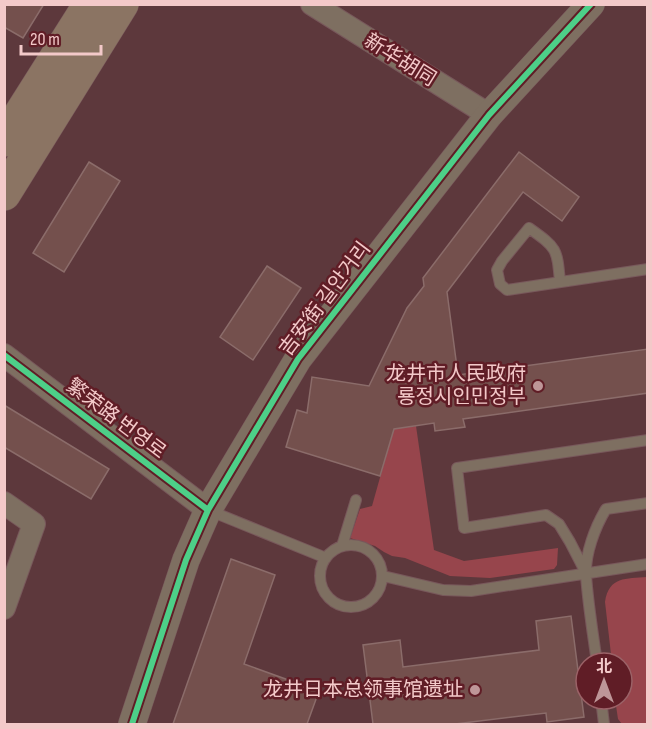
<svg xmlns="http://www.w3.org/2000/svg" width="652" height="729" font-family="'Sofia Sans Condensed','Noto Sans SC','Noto Sans KR',sans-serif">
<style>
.green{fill:#97454c}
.building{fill:#74504d;stroke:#8b6c6a;stroke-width:1.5}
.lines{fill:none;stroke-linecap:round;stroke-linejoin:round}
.service-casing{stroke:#78585b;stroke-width:12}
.minor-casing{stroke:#78585b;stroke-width:24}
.tertiary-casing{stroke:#78585b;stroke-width:28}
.primary-casing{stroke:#78585b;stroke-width:34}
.service{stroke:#7e6f61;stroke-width:10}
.minor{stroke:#7e6f61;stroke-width:22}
.tertiary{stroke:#7e6f61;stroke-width:27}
.primary{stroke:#8b7463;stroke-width:33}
.cycleway-casing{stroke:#601d26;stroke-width:10}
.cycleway{stroke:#4dcf88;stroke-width:6}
.poi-dot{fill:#be9698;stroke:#601d26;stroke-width:2}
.labels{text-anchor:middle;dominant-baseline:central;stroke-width:5;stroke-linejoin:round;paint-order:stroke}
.street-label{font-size:20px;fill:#f3c9c9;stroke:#601d26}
.poi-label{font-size:20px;fill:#f3c9c9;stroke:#601d26;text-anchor:end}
</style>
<rect width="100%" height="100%" fill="#5d383c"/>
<path class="green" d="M 395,424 L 410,427 L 416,426 L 434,550 L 464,561 L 558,548 L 557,565 L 554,569 L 490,578 L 450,576 L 405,558 L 392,556 L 384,552 L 375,546 L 350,538 L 360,509 L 372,506 Z
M 647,577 L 647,724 L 622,724 L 618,719 L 615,699 L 622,699 L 622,663 L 612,663 L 605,602 C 609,576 626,579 647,577 Z"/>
<path class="building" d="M 4,4 L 44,4 L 23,38 L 4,27 Z
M 519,152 L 579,197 L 562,221 L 523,192 L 447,292 L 458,375 L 648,349 L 648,393 L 463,419 L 465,427 L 435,431 L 434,423 L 394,429 L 380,476 L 286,447 L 297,410 L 307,413 L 312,377 L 369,386 L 407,308 L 424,286 L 423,278 Z
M 89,162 L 120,181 L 64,272 L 33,253 Z
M 267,266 L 301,288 L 253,360 L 220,337 Z
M 4,405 L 109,469 L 91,499 L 4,447 Z
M 231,559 L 275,575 L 244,664 L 319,691 L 307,724 L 173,724 Z
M 571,616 L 584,717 L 547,722 L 546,713 L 455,724 L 373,724 L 363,645 L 400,640 L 403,667 L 539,650 L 536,621 Z"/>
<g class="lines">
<defs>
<path id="service" d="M 560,282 C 557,248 557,248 529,228 L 502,261 L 497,270 L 500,284 L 507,290 L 648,269
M 208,510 L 326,558
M320 576a31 31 0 1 1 62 0a31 31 0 1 1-62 0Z
M 342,546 L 356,500
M 586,573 L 570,542 L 559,524 L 546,515 L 464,528 L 457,468 L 648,440
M 383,576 L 443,590 L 471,591 L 648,564
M 597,663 C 593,634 588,604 586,575 C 585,554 595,527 606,509 L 648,503
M 601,699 L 604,724"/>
<path id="minor" d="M 312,4 L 489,115
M 4,355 L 208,510
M 4,503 L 34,524 L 4,608"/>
<path id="tertiary" d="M 132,724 L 186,560 L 208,510 L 298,359 L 489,115 L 591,4"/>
<path id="primary" d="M 4,140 L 90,4
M 4,194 L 122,4"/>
</defs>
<use href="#service" class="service-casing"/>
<use href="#minor" class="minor-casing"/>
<use href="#tertiary" class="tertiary-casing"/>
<use href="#primary" class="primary-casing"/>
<use href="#service" class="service"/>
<use href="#minor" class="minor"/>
<use href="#tertiary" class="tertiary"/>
<use href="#primary" class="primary"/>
<defs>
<path id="cycleway" d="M 4,355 L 208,510
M 132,724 L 186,560 L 208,510 L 298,359 L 489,115 L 591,4"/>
</defs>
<use href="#cycleway" class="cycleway-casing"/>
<use href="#cycleway" class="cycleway"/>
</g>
<g class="poi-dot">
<circle cx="538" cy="386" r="6"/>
<circle cx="475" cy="690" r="6"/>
</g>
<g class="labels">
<g class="street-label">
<text transform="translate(400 60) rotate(32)">新华胡同</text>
<text transform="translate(325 299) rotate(-53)">吉安街 길안거리</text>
<text transform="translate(116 419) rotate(37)">繁荣路 번영로</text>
</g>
<g class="poi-label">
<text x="526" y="374">龙井市人民政府<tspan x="526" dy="23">룡정시인민정부</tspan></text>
<text x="463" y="690">龙井日本总领事馆遗址</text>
</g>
</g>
<rect width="652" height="729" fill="none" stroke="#f3c9c9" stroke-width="12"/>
<g transform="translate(604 681)"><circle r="28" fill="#601d26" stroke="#9b6267" stroke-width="1.5"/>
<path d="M0-4.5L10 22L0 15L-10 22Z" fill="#be9698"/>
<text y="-9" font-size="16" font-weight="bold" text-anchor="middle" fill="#f3c9c9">北</text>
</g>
<path d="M21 45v9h80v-9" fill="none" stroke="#f3c9c9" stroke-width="3"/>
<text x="30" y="45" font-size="18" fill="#f3c9c9" stroke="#601d26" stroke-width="4.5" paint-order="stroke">20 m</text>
</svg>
